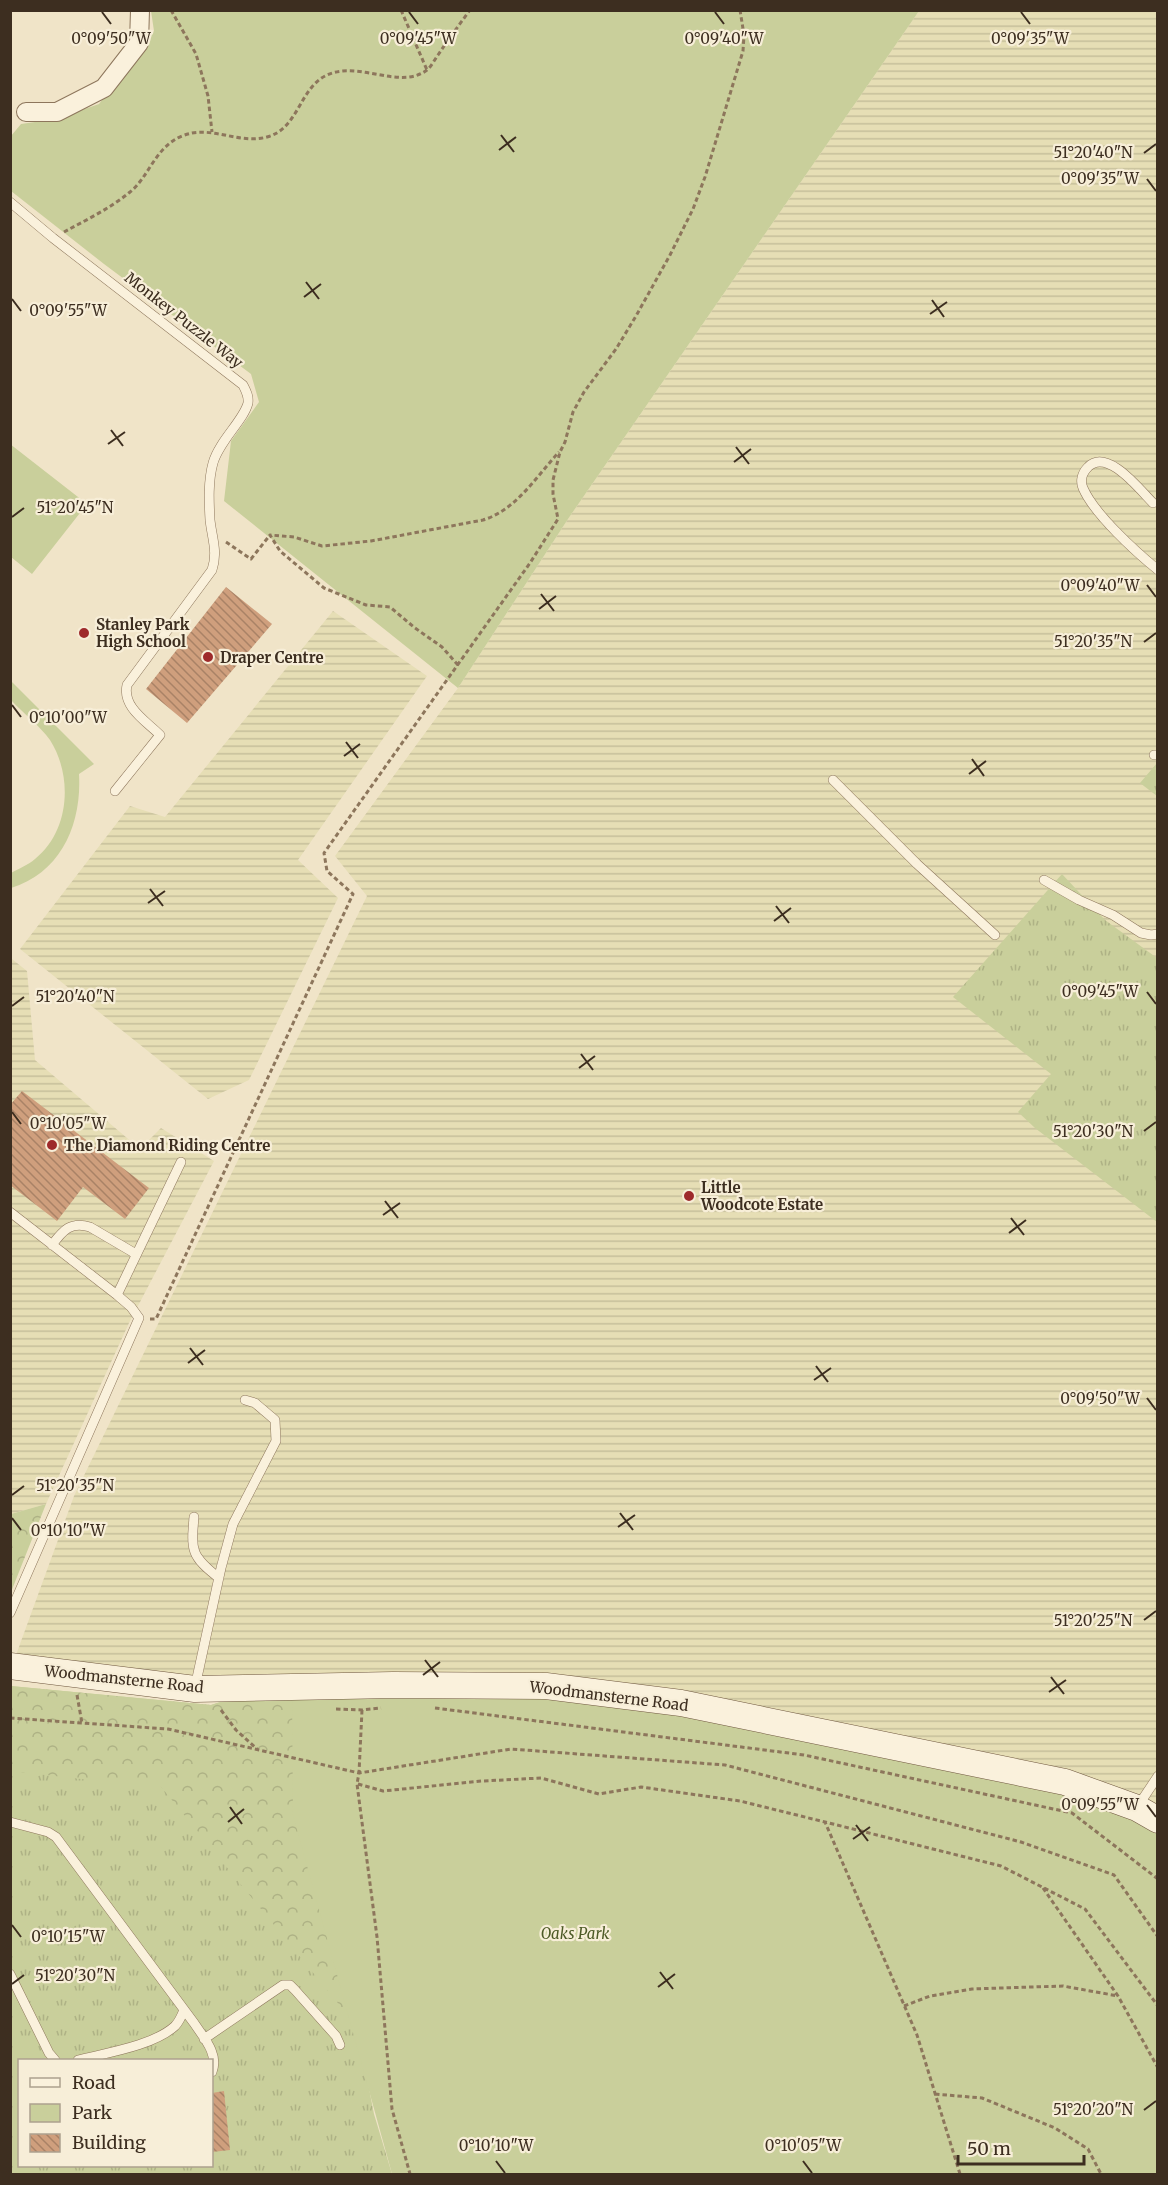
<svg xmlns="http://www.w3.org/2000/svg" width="1168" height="2185" font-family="Merriweather,serif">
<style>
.farmland{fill:url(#farmland-rules)}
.grass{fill:url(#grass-tufts);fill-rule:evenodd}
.forest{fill:url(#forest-crowns)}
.park{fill:#c9cf9b}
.building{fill:url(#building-back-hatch)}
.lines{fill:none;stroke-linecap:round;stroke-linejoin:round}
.service-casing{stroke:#8d765c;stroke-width:10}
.minor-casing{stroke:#8d765c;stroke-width:20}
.secondary-casing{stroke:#6f573f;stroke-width:27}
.path{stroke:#8d765c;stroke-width:3;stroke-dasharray:4.5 3;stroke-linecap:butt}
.service{stroke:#faf1dc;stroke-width:9}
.minor{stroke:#faf1dc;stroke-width:18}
.secondary{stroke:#faf1dc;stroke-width:26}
.ticks{fill:none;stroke:#3d2e20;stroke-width:2}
.poi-dot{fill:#9e2a2b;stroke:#f7eed8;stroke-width:2}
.labels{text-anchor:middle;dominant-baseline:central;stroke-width:4.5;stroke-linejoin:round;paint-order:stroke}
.street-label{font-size:15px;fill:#3d2e20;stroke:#f7eed8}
.poi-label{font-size:15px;font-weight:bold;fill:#3d2e20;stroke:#f7eed8;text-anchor:start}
.park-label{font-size:15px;font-style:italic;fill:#4d5a26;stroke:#f7eed8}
.ticks-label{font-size:15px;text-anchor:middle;fill:#3d2e20;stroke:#f7eed8;stroke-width:4.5;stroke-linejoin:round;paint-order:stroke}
</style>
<defs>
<pattern id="farmland-rules" width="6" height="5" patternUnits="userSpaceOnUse" patternTransform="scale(1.5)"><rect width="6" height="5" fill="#e6deb5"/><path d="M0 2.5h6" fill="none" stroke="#c6bf9b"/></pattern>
<pattern id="grass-tufts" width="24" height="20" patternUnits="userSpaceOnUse" patternTransform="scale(1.5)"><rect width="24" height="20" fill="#c9cf9b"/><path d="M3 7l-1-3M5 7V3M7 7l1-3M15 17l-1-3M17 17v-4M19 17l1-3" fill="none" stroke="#aeb285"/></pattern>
<pattern id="forest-crowns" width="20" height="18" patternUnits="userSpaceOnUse" patternTransform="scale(1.5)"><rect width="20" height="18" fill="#c9cf9b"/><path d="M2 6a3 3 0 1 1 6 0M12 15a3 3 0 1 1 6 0" fill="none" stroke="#aeb285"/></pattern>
<pattern id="building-back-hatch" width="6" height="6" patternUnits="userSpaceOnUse" patternTransform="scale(1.5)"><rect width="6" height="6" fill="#cf9f7d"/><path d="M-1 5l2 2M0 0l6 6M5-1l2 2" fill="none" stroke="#a98266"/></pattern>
</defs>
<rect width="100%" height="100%" fill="#f0e4c8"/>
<path class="farmland" d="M 919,11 L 1157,11 L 1157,1820 L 16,1655 L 74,1496 L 367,896 L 335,856 L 458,688 L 568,519 Z
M 333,611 L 427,676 L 298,860 L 338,898 L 249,1080 L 208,1099 L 20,949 L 130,806 L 165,817 Z
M 12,959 L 27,971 L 35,1060 L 140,1149 L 161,1128 L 214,1161 L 129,1323 L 46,1504 L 11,1514 L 10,961 Z"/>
<path class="grass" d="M 1157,763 L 1157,796 L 1140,783 Z
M 1062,874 L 1105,920 L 1157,958 L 1157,1222 L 1035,1128 L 1018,1112 L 1051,1074 L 953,997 Z
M 10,1686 L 211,1705 L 242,1695 L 292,1695 L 374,2114 L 392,2174 L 11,2174 ZM 20,2060 L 212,2060 L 212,2166 L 20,2166 Z"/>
<path class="forest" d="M 46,1504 L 11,1592 L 11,1514 Z
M 11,1686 L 211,1705 L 242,1695 L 362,1695 L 373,2046 L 158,1783 L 116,1783 L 11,1771 Z"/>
<path class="park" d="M 151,11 L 919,11 L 568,519 L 458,688 L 224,501 L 231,441 L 259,402 L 251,374 L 104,264 L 11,191 L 11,136 L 21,124 L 56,119 L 99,104 L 154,31 Z
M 10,444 L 87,504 L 32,574 L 11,557 Z
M 11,681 L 94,764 L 79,774 C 82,824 61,873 11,888 L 11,873 C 18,869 28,865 35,859 C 70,831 73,776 50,740 C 40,726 23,713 11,700 Z
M 546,1686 L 1065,1782 L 1157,1820 L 1157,2174 L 392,2174 L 293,1815 L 292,1695 Z"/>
<path class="building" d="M 226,587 L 272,624 L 187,723 L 146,689 Z
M 22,1091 L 149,1188 L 125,1219 L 83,1187 L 57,1221 L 10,1185 L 10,1105 Z
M 224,2091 L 230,2150 L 212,2152 L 212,2093 Z"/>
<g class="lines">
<defs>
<path id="service" d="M 10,202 L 53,238 L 243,385 C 246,391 249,396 248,403 C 244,420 219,441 213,463 C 208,481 209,502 210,520 C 212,538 218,552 212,570 L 127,685 C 122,707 146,721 160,735 L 115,791
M 1153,503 C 1140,490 1107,447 1088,467 C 1082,473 1080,481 1083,488 C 1094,514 1136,552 1158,570
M 1154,755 L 1158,755
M 833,780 L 917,864 L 995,935
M 1044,880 L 1079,900 L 1113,915 L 1141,933 L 1151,935 L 1158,934
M 10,1212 L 117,1295
M 52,1245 C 63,1230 71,1221 90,1227 L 136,1254
M 194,1517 C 191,1551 191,1556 219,1578
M 10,1613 L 139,1318 L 131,1307 L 117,1295 L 181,1162
M 195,1687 L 221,1568 L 233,1524 L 276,1441 L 275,1420 L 255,1403 L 245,1400
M 1138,1806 L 1158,1776
M 10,1822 L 48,1832 L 56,1837 L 194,2023 C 204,2038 219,2054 212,2072
M 10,1974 L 49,2053 L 55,2060
M 204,2039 L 283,1985 L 290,1985 L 295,1990 L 336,2036 L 340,2045
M 78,2060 C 106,2053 153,2046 175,2026 C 179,2022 182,2015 184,2010"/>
<path id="minor" d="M 26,112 L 57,112 L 104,88 L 139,43 L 140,10"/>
<path id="secondary" d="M 10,1666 L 195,1689 L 393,1685 L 546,1686 L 681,1703 L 1065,1782 L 1137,1808 L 1158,1820"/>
</defs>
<use href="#service" class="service-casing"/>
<use href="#minor" class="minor-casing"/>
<use href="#secondary" class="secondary-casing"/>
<path class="path" d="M 171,10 L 196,54 L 208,96 L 212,132
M 401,10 L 427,70
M 64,232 C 86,220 111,208 130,192 C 149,177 155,147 182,136 C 211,124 238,145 267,137 C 298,129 299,90 325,76 C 358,59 399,91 427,70 C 431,67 435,59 438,55 C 448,40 459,25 470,10
M 226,542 L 251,559 L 270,535
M 458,665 L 442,647 L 415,628 L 390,607 L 366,605 L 324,588 L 280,551 L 270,535 L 294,537 L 322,546 L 371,541 L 483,520 C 516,510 536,477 559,452
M 150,1319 L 156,1319 L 353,894 L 327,871 L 324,853 L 530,563 L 558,519 L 553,494 L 553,480 L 560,452 L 565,442 L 573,412 L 584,392 L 616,349 L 636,316 L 670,255 L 693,209 L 705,177 L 743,51 L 744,35 L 740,10
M 77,1695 L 82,1723
M 435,1708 L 804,1755 L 1072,1813 L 1158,1879
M 336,1709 L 362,1710 L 381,1708
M 221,1710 L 236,1730 L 257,1749
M 362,1710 L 359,1773 L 357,1784 L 377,1937 L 392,2109 L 410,2174
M 10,1718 L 168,1729 L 359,1773 L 511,1749 L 725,1765 L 1021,1842 L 1114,1875 L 1158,1937
M 358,1784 L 383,1791 L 482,1781 L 541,1778 L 599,1794 L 641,1787 L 740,1801 L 825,1822
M 1043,1888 L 1118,1996 L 1158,2068
M 904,2006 L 930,1996 L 972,1989 L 1063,1986 L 1118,1996
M 935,2094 L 982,2098 L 1055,2128 L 1088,2149 L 1101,2174
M 960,2174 L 917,2035 L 825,1822 L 1001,1866 L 1085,1909 L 1158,2006"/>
<use href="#service" class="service"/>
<use href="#minor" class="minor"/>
<use href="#secondary" class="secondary"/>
</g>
<path class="ticks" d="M 102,12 L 111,24M 409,12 L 418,24M 715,12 L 724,24M 1021,12 L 1030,24M 501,135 L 514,152M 499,150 L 516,137M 1144,153 L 1156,144M 1147,179 L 1156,191M 306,282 L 319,299M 304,297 L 321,284M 12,299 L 21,311M 932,300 L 944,317M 930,314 L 947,302M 111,430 L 123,446M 108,444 L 125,432M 736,447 L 749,464M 734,462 L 751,449M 12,517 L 24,508M 1147,585 L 1156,597M 541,594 L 554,611M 539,609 L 556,596M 1144,642 L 1156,633M 12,705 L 21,717M 346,742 L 358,758M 344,756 L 360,744M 972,759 L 984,776M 969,774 L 986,761M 150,889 L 163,906M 148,903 L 165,891M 776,906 L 789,923M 774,921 L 791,908M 1147,992 L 1156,1004M 12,1006 L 24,997M 581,1054 L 593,1070M 579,1068 L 595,1056M 12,1112 L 21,1124M 1144,1131 L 1156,1122M 385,1201 L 398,1218M 383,1215 L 400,1203M 1011,1218 L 1024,1235M 1009,1233 L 1026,1220M 190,1348 L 203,1365M 188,1363 L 205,1350M 816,1366 L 828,1382M 814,1380 L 831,1368M 1147,1398 L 1156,1410M 12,1495 L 24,1486M 620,1513 L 633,1530M 12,1518 L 21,1530M 618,1527 L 635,1515M 1144,1620 L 1156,1611M 425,1660 L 438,1677M 423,1675 L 440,1662M 1051,1677 L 1064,1694M 1049,1692 L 1066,1680M 1147,1805 L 1156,1817M 230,1807 L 242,1824M 228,1822 L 244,1809M 856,1825 L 868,1841M 853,1839 L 870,1827M 12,1925 L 21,1937M 660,1972 L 673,1989M 12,1984 L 24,1975M 658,1987 L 675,1974M 1144,2110 L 1156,2101M 496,2161 L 505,2173M 803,2161 L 812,2173"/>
<g class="poi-dot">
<circle cx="84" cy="633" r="6"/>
<circle cx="208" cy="657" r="6"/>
<circle cx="52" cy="1145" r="6"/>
<circle cx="689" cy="1196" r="6"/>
</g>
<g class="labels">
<g class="street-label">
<text transform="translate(184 320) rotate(38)">Monkey Puzzle Way</text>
<text transform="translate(124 1679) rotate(6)">Woodmansterne Road</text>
<text transform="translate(609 1696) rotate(7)">Woodmansterne Road</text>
</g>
<g class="poi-label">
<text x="96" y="624">Stanley Park<tspan x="96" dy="17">High School</tspan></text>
<text x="220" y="657">Draper Centre</text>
<text x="64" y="1145">The Diamond Riding Centre</text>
<text x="701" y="1187">Little<tspan x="701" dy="17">Woodcote Estate</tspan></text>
</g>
<g class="park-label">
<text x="575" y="1933">Oaks Park</text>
</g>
</g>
<g class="ticks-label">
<text x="111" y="44">0°09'50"W</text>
<text x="418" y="44">0°09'45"W</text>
<text x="724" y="44">0°09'40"W</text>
<text x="1030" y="44">0°09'35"W</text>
<text x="1093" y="158">51°20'40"N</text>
<text x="1100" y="184">0°09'35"W</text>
<text x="68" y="316">0°09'55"W</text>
<text x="75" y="513">51°20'45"N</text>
<text x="1100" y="591">0°09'40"W</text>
<text x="1093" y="647">51°20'35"N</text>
<text x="68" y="723">0°10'00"W</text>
<text x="1100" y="997">0°09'45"W</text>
<text x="75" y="1002">51°20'40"N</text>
<text x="68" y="1129">0°10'05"W</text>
<text x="1093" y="1137">51°20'30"N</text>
<text x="1100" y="1404">0°09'50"W</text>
<text x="75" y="1491">51°20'35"N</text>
<text x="68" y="1536">0°10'10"W</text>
<text x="1093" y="1626">51°20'25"N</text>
<text x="1100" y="1810">0°09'55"W</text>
<text x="68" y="1942">0°10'15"W</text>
<text x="75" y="1981">51°20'30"N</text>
<text x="1093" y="2115">51°20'20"N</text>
<text x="496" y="2151">0°10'10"W</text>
<text x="803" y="2151">0°10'05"W</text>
</g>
<rect width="1168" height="2185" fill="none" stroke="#3d2e20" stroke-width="24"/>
<rect x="18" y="2059" width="195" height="108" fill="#f7eed8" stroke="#ada18e" stroke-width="1.5"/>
<rect x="30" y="2078" width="30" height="9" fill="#faf1dc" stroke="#ada18e" stroke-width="1.5"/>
<text x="72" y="2089" font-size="18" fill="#3d2e20">Road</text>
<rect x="30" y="2104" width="30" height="18" fill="#c9cf9b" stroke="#ada18e" stroke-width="1.5"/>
<text x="72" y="2119" font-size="18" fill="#3d2e20">Park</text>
<rect x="30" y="2134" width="30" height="18" fill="url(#building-back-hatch)" stroke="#ada18e" stroke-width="1.5"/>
<text x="72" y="2149" font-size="18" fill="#3d2e20">Building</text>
<path d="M958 2155v9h126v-9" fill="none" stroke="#3d2e20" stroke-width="3"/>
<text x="967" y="2155" font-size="18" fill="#3d2e20" stroke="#f7eed8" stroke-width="4.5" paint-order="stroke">50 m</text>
</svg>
